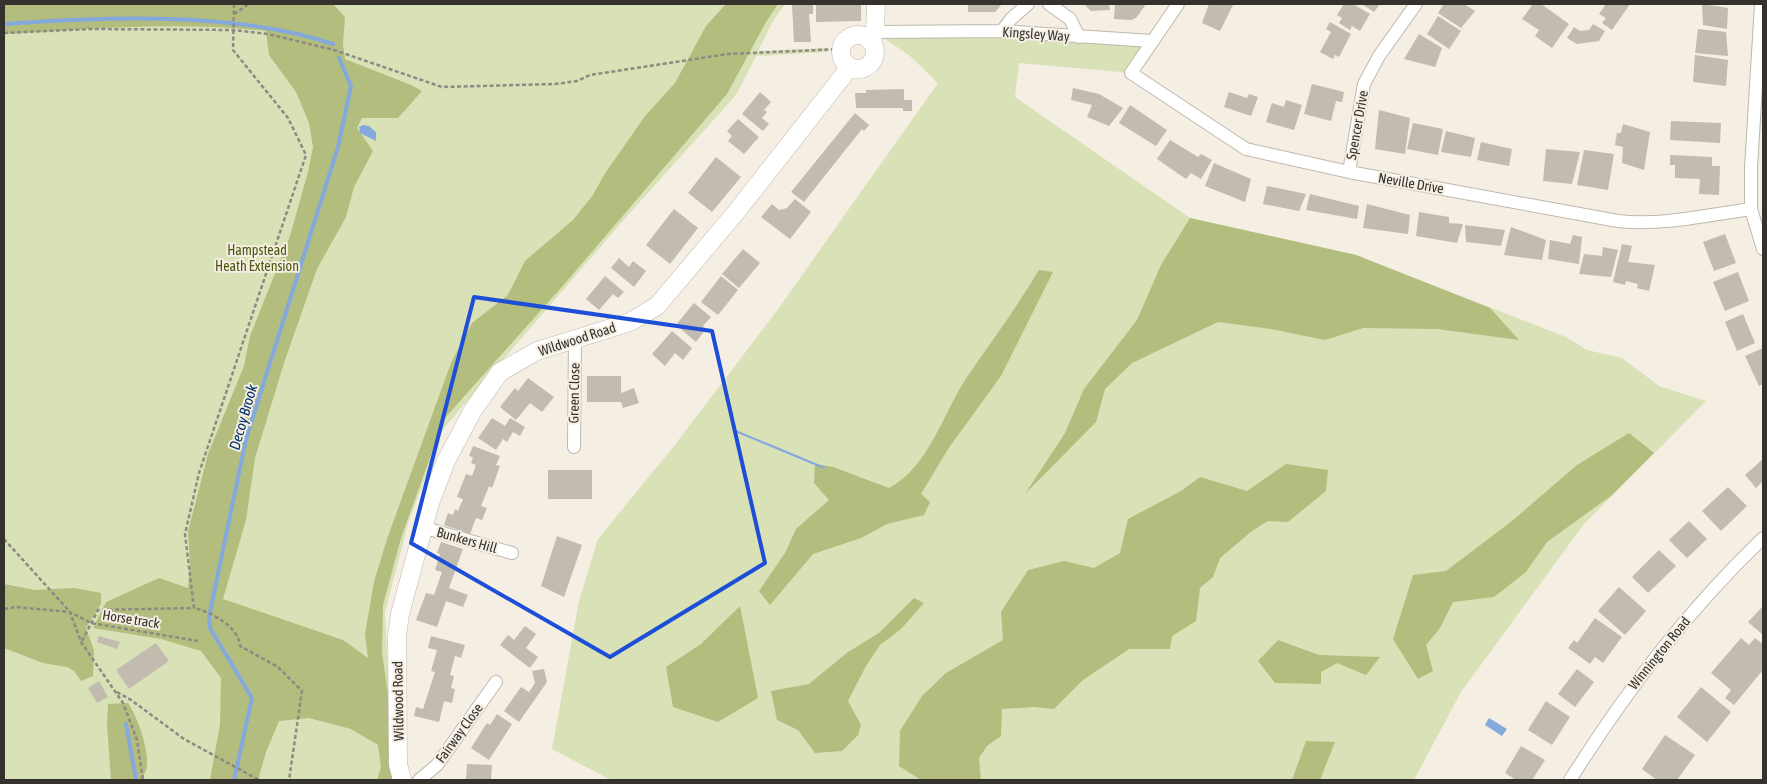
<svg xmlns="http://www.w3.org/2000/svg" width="1767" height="784" font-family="'Asap Condensed',sans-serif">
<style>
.green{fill:#d9e1b7}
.forest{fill:#b2bd7e}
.water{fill:#85a9dd}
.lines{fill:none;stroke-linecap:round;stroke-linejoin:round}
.stream{stroke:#85a9dd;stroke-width:4}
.building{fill:#c1bbb0}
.street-casing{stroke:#bfb8ae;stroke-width:14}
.secondary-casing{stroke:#bfb8ae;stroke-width:19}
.path{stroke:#8e8982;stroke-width:2.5;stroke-dasharray:4 2.5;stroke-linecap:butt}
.street{stroke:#fff;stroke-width:12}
.secondary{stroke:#fff;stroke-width:18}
.marked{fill:none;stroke:#1d4ed8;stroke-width:4;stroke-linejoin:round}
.labels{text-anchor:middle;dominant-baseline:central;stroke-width:4;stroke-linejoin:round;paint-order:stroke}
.street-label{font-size:14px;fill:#35322e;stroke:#f5eee3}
.park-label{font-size:14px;fill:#4d560d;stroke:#f5eee3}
.water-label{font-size:15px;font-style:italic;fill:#002f6b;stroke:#f5eee3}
</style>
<rect width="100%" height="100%" fill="#f5eee3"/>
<path class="green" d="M 4,4 L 785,4 L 773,21 L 758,51 L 826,48 L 827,52 L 756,56 L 736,95 L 628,215 L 443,429 L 408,524 L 385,612 L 393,780 L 4,780 Z
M 875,32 L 1152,41 L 1131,73 L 1019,63 L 1015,97 L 1190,218 L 1356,255 L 1566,337 L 1587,350 L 1622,358 L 1659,386 L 1706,401 L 1584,524 L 1461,692 L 1414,780 L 611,780 L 552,749 L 579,601 L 598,539 L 674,446 L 776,312 L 938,83 L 910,56 Z"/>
<path class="forest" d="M 4,4 L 333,4 L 345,17 L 343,44 L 345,59 L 411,85 L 422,91 L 398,118 L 362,118 L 357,128 L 373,151 L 354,187 L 346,217 L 317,269 L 284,363 L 255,458 L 246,520 L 223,599 L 343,640 L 368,658 L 365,634 L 374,582 L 387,539 L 451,363 L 472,323 L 508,295 L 525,261 L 573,220 L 593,195 L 604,175 L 645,116 L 675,83 L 706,26 L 726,4 L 778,4 L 766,22 L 727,94 L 567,281 L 444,419 L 401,538 L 383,605 L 382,653 L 389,701 L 393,780 L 377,780 L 381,767 L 378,745 L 351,729 L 309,718 L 279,721 L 266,752 L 258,780 L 210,780 L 220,724 L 221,678 L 201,651 L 161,639 L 93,628 L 106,602 L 159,578 L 188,588 L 190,563 L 188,531 L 208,454 L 244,366 L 250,336 L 290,236 L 308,172 L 313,147 L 309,123 L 296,92 L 269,55 L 266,31 C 178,21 92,29 4,34 Z
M 1190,218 L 1356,255 L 1490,308 L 1519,340 L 1437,329 L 1363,328 L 1325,340 L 1271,329 L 1218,322 L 1132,363 L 1105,389 L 1096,422 L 1025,494 L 1065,433 L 1084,389 L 1137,320 L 1161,265 Z
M 1039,270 L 1053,272 L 1001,376 L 948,449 L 921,494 L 930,502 L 924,515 L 887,524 L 861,538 L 813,554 L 770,605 L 759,591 L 785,553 L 796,529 L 829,500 L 814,483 L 815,464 L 833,467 L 889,488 C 929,467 943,413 967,377 C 992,341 1017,307 1039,270 Z
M 1629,433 L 1654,453 L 1612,495 L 1547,542 L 1526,572 L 1494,597 L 1453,602 L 1440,628 L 1426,645 L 1433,671 L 1418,679 L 1393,639 L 1413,575 L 1446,571 L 1512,521 L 1577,465 Z
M 1286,464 L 1328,470 L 1326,491 L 1288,522 L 1268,521 L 1252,531 L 1220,558 L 1213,577 L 1200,588 L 1196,621 L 1172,636 L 1170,649 L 1129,649 L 1083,680 L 1054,709 L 1034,707 L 1002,709 L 1001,736 L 987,746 L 979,758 L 981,780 L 921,780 L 899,766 L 900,731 L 922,696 L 946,673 L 1003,640 L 1001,612 L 1028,570 L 1064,561 L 1094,568 L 1120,553 L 1128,519 L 1181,491 L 1200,477 L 1247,491 Z
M 4,584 L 35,590 L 74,588 L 101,593 L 101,604 L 86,628 L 94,650 L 93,676 L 81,681 L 74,671 L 67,667 L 43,663 L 4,648 Z
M 914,598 L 924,603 L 901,629 L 880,645 L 866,666 L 848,701 L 861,725 L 858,735 L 842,751 L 815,753 L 798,730 L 777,720 L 771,691 L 809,684 L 848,652 L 879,633 Z
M 740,606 L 758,698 L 718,722 L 673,707 L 666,667 L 701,644 Z
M 1278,640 L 1319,655 L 1380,657 L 1366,675 L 1337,663 L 1321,672 L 1321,684 L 1275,683 L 1258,661 Z
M 128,703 C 138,718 148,747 147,765 C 147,770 143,776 142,780 L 111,780 L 107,723 L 108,704 Z
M 1306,741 L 1335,742 L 1320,780 L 1292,780 Z"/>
<path class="water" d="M 363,125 L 369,126 L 376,132 L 376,141 L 360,133 L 359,127 Z
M 736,430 L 825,467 L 824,469 L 735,432 Z
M 1489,718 L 1507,729 L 1502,736 L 1485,725 Z"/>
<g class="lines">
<path class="stream" d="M 4,24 C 107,17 234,11 333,44
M 126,724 L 136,780
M 234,780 L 252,698 L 210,628 L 209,617 L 246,439 L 338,147 L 351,86 L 339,58"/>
</g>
<path class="building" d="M 813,4 L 813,14 L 809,14 L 811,42 L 794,42 L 792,5 Z
M 816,4 L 861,4 L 861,21 L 816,22 Z
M 968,4 L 1002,4 L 995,12 L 968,12 Z
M 1084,4 L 1109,4 L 1110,10 L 1091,11 Z
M 1115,4 L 1146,4 L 1136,18 L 1131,20 L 1114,19 Z
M 1209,4 L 1233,5 L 1220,31 L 1202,23 Z
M 1344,4 L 1353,4 L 1370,14 L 1360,31 L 1352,26 L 1350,30 L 1339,23 L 1342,18 L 1337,15 Z
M 1362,4 L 1380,4 L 1374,12 Z
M 1444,4 L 1464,4 L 1475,11 L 1461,28 L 1438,13 Z
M 1533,4 L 1541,4 L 1569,24 L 1552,48 L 1535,36 L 1539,30 L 1522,19 Z
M 1606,4 L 1630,4 L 1612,30 L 1602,23 L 1606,18 L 1599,14 Z
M 1702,4 L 1728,8 L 1727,29 L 1703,25 Z
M 1438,16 L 1461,31 L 1449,49 L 1427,34 Z
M 1330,22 L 1351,34 L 1339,57 L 1335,55 L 1333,59 L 1320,52 L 1331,32 L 1326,29 Z
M 1593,24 L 1605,31 L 1599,41 L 1577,44 L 1567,38 L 1574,27 L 1580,31 L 1589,30 Z
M 1698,29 L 1726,32 L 1728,56 L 1695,53 Z
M 1419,34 L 1442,48 L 1435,67 L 1404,59 Z
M 1695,55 L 1728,60 L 1726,86 L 1693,82 Z
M 1312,84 L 1344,92 L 1342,102 L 1336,101 L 1331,121 L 1304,114 Z
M 1073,88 L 1099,94 L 1123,108 L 1109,126 L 1087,117 L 1092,105 L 1071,100 Z
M 904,89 L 904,100 L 912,100 L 912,111 L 903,111 L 903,108 L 856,108 L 855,93 L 866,93 L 866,90 Z
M 760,92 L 771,102 L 764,110 L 767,112 L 762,118 L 769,124 L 763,131 L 742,114 Z
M 1229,92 L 1247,98 L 1249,94 L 1258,97 L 1251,116 L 1224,107 Z
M 1286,100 L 1302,105 L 1294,130 L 1266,122 L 1272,103 L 1284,107 Z
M 1130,105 L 1167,130 L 1156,146 L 1119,123 Z
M 1379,110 L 1410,118 L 1405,154 L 1375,149 Z
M 855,113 L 869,125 L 864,131 L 862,129 L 804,202 L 791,192 Z
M 738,119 L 759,137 L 744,154 L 728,141 L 732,136 L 727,131 Z
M 1671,121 L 1721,123 L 1720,143 L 1670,140 Z
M 1413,123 L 1443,129 L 1438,155 L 1407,149 Z
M 1623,124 L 1650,132 L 1644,170 L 1622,163 L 1623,147 L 1615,145 L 1617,133 L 1621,133 Z
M 1446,131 L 1475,138 L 1471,157 L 1441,152 Z
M 1170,140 L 1198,157 L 1201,154 L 1212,160 L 1201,179 L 1191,173 L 1186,179 L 1157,159 Z
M 1481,142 L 1512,149 L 1509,166 L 1477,160 Z
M 1546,149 L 1580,152 L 1572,184 L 1543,181 Z
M 1584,150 L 1614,154 L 1608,190 L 1577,185 Z
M 1670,155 L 1712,157 L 1712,166 L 1720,166 L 1719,195 L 1699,194 L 1700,179 L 1675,178 L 1675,165 L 1670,165 Z
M 716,157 L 741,177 L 712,212 L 688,193 Z
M 1214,163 L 1251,179 L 1245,202 L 1205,186 Z
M 1267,186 L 1306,194 L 1299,211 L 1263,204 Z
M 1310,194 L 1359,206 L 1357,219 L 1306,210 Z
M 795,199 L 811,212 L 790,239 L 761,217 L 772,204 L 779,210 L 787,208 Z
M 1367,204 L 1410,215 L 1408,234 L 1363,228 Z
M 674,209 L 698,228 L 670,264 L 646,245 Z
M 1419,212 L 1449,217 L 1449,223 L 1463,224 L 1457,243 L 1416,236 Z
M 1465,225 L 1505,230 L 1501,246 L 1466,242 Z
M 1511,227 L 1546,240 L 1542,260 L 1504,255 Z
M 1725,234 L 1736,263 L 1714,271 L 1703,242 Z
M 1573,235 L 1582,237 L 1579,264 L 1548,259 L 1550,240 L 1570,244 Z
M 1622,244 L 1632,246 L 1628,262 L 1655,265 L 1649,291 L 1637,288 L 1638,284 L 1626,281 L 1625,285 L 1613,282 Z
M 1603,247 L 1618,250 L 1611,277 L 1579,274 L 1584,254 L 1602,256 Z
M 743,249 L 760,263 L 739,288 L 722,274 Z
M 619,258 L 629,267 L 633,261 L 646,271 L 634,287 L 611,268 Z
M 1738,272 L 1749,301 L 1725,311 L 1713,282 Z
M 605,276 L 624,292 L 618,298 L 613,294 L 599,310 L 586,299 Z
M 721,276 L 738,290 L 718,315 L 701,302 Z
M 694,303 L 711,317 L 703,326 L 706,329 L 696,342 L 676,325 Z
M 1743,314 L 1755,343 L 1737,351 L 1725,322 Z
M 672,331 L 692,348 L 683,360 L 675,353 L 665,366 L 652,354 Z
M 1763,348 L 1763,384 L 1759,386 L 1745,356 Z
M 587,376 L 621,376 L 621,393 L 634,388 L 639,403 L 623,408 L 621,402 L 587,402 Z
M 528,378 L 554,397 L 542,412 L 530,403 L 516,420 L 500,407 L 515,388 L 518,391 Z
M 492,418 L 505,426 L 510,418 L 525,427 L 520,436 L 513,432 L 507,442 L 503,439 L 496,450 L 478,438 Z
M 473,446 L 500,456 L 496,465 L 500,466 L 492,488 L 489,486 L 481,506 L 487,508 L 482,520 L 476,518 L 470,534 L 444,525 L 448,513 L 453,515 L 455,509 L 458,511 L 463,499 L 457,497 L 466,474 L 472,476 L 476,465 L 471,463 L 473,457 L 469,456 Z
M 1763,459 L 1763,481 L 1756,488 L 1745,475 Z
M 548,470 L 592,470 L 592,499 L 548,499 Z
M 1728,487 L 1747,506 L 1721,531 L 1702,511 Z
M 1689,521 L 1707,539 L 1687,558 L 1669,540 Z
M 557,536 L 582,545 L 564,597 L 541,586 Z
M 441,542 L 463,549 L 449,588 L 468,595 L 463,607 L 446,601 L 437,627 L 416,620 L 426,593 L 434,595 L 442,572 L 435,570 L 440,554 L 437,553 Z
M 1659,550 L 1676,566 L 1648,593 L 1632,577 Z
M 1619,587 L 1646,611 L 1625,635 L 1598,611 Z
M 1763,606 L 1763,635 L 1748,622 Z
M 1595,618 L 1622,637 L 1603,663 L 1595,657 L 1590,664 L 1568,648 L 1574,640 L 1577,643 Z
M 525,626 L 536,634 L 526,648 L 538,657 L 530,668 L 500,645 L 508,635 L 514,640 Z
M 99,636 L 120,642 L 117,649 L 97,642 Z
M 431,636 L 465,645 L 461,658 L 455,656 L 450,675 L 454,676 L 451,688 L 455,689 L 452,703 L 444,701 L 439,722 L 414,716 L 416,707 L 423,709 L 435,672 L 431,671 L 437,650 L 428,648 Z
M 1741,638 L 1749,645 L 1755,638 L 1763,644 L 1763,670 L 1734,705 L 1725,698 L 1731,690 L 1711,673 Z
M 156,643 L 169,661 L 129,689 L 116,670 Z
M 544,669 L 547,682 L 519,722 L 504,711 L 521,687 L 529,692 L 535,683 L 532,671 Z
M 1577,669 L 1594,682 L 1575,707 L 1558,694 Z
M 99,681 L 108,697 L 97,703 L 88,688 Z
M 1701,687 L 1731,712 L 1707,742 L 1677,717 Z
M 1546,701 L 1570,717 L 1552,745 L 1528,730 Z
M 497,714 L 512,724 L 489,760 L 471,748 L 487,723 L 490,725 Z
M 1665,735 L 1695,755 L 1677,780 L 1657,780 L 1642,769 Z
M 1521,746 L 1545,760 L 1532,780 L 1516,780 L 1505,773 Z
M 467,764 L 492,765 L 491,780 L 466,780 Z"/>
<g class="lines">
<defs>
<path id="street" d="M 1049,4 L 1070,19 L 1079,37
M 1178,4 L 1131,73 L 1246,149 L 1349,172 L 1618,221 C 1662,226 1707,215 1751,209
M 1761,4 L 1751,168 L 1751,209 L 1763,249
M 1002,31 L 1011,19 L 1028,4
M 875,32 L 1002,31 L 1152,41
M 1349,172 L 1364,84 L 1379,56 L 1416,4
M 574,447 L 575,339
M 422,527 L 512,553
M 419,780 L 437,765 L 496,682
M 1570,780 C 1627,690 1686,612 1763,538"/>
<path id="secondary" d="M841 52a17 17 0 1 1 34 0a17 17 0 1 1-34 0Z
M 869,40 L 875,32 L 876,4
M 402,780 L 398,764 L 397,636 L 400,614 L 430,503 L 446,461 L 473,410 L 500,372 L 537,351 L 630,322 L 657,306 L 737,211 L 850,67"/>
</defs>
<use href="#street" class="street-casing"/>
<use href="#secondary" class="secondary-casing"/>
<path class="path" d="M 234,4 L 233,50 L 288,118 L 306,155 L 199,473 L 185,534 L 194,608 C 211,612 239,627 240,646 L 278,667 L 302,691 L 289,780
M 234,14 L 249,4
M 4,33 L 91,29 L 234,30 L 268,34 L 334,50 L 442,87 L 555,84 L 577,81 L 590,75 L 728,54 L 841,49
M 4,539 L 70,612 L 81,642 L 123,703 L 137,740 L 143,780
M 4,609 L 16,607 L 70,612 L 91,623 L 198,641
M 82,641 L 98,610 L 194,608
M 117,692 L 131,700 L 184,739 L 259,780"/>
<use href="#street" class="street"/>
<use href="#secondary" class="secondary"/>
</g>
<path class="marked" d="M 474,297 L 712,331 L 765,563 L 610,657 L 411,543 Z"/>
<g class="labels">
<g class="street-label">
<text transform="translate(1036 34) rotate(4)">Kingsley Way</text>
<text transform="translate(1357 125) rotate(-80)">Spencer Drive</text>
<text transform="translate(1411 183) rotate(10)">Neville Drive</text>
<text transform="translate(577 339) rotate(-18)">Wildwood Road</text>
<text transform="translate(574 393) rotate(-89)">Green Close</text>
<text transform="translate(467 540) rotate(16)">Bunkers Hill</text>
<text transform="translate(131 619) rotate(9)">Horse track</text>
<text transform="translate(1659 653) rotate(-51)">Winnington Road</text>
<text transform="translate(398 701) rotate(-91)">Wildwood Road</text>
<text transform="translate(459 733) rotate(-54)">Fairway Close</text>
</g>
<g class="park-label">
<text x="257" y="250">Hampstead<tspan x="257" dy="16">Heath Extension</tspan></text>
</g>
<g class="water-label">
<text transform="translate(243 417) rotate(-74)">Decoy Brook</text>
</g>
</g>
<rect width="1767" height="784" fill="none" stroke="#35322e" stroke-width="10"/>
</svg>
